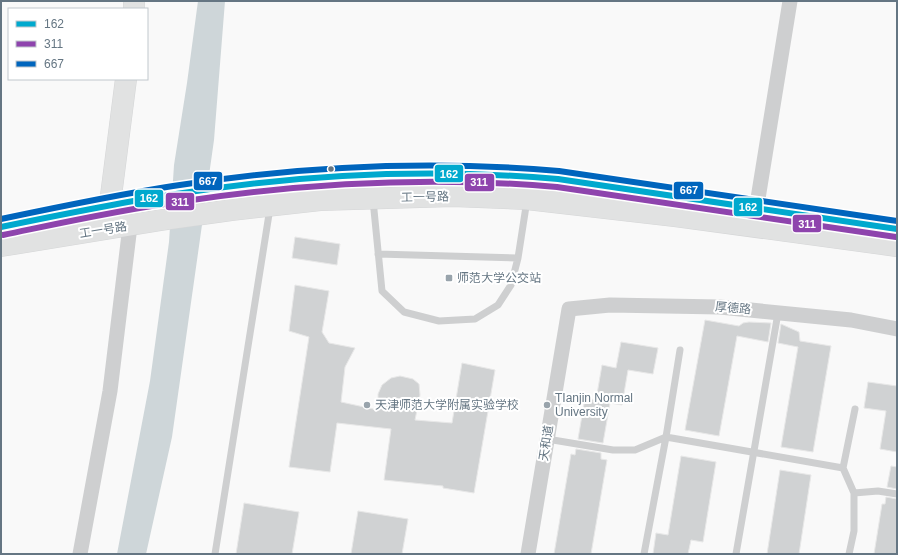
<svg xmlns="http://www.w3.org/2000/svg" width="898" height="555" font-family="Helvetica,'Noto Sans SC',sans-serif">
<style>
.water{fill:#ced6d9}
.building{fill:#d0d2d3;stroke:#e8e8e8}
.lines{fill:none;stroke-linecap:round;stroke-linejoin:round}
.secondary-casing{stroke:#d5d6d7;stroke-width:22}
.lane{stroke:#cecfd0;stroke-width:7}
.street{stroke:#cecfd0;stroke-width:15}
.secondary{stroke:#e1e2e2;stroke-width:21}
.bus-1-casing{stroke:#fff;stroke-width:9}
.bus-2-casing{stroke:#fff;stroke-width:9}
.bus-3-casing{stroke:#fff;stroke-width:9}
.bus-1{stroke:#00a9ce;stroke-width:6}
.bus-2{stroke:#8e44ad;stroke-width:6}
.bus-3{stroke:#0065bd;stroke-width:6}
.bus-dot{fill:#657683;stroke:#fff;stroke-width:1.5}
.poi-dot{fill:#99a4ac;stroke:#fff;stroke-width:1.5}
.labels{text-anchor:middle;dominant-baseline:central;stroke-width:4;stroke-linejoin:round;paint-order:stroke}
.street-label{font-size:12px;fill:#657683;stroke:#fff}
.poi-label{font-size:12px;fill:#657683;stroke:#fff;text-anchor:start}
.line-badge{stroke:#fff;stroke-width:1.5}
.badge-label{font-size:11px;text-anchor:middle;font-weight:bold;fill:#fff}
</style>
<rect width="100%" height="100%" fill="#f9f9f9"/>
<path class="water" d="M 198,1 L 225,1 L 214,140 L 172,437 L 146,554 L 117,554 L 150,381 L 169,242 L 174,165 L 187,83 Z"/>
<path class="building" d="M 295,237 L 340,244 L 337,265 L 292,258 Z
M 295,285 L 329,291 L 322,332 L 329,343 L 355,348 L 345,367 L 341,402 L 378,410 L 378,394 L 382,385 L 391,378 L 400,376 L 413,379 L 419,384 L 420,395 L 415,420 L 452,423 L 462,363 L 495,370 L 474,493 L 443,488 L 443,486 L 384,480 L 391,429 L 337,423 L 330,472 L 289,467 L 309,337 L 289,331 Z
M 705,320 L 739,326 L 743,323 L 749,322 L 771,323 L 768,342 L 737,336 L 719,436 L 685,430 Z
M 781,324 L 799,332 L 800,341 L 831,346 L 813,452 L 781,447 L 798,347 L 778,343 Z
M 621,342 L 658,348 L 653,374 L 628,370 L 622,405 L 610,403 L 603,443 L 578,439 L 585,398 L 596,400 L 602,365 L 616,368 Z
M 868,382 L 897,386 L 897,452 L 880,449 L 886,411 L 864,408 Z
M 576,449 L 601,453 L 601,459 L 607,460 L 591,554 L 554,554 L 571,454 L 575,455 Z
M 681,456 L 716,462 L 703,542 L 691,540 L 688,554 L 653,554 L 656,533 L 668,535 Z
M 891,466 L 897,467 L 897,489 L 887,487 Z
M 780,470 L 811,475 L 799,554 L 767,554 Z
M 886,497 L 897,499 L 897,554 L 874,554 L 882,504 L 885,504 Z
M 244,503 L 299,512 L 292,554 L 236,554 Z
M 358,511 L 408,519 L 402,554 L 351,554 Z"/>
<g class="lines">
<defs>
<path id="secondary" d="M 134,9 L 134,1
M 108,219 L 126,79
M 1,227 C 54,216 108,204 162,196 C 196,190 230,187 264,183 C 361,173 460,169 558,179 L 897,229
M 1,246 L 161,220 L 231,210 L 320,200 L 453,196 L 527,199 L 675,216 L 897,246"/>
</defs>
<use href="#secondary" class="secondary-casing"/>
<path class="lane" d="M 373,200 L 382,291 L 404,312 L 439,321 L 475,319 L 498,305 L 511,285 L 518,258 L 527,200
M 378,254 L 518,258
M 547,439 L 613,450 L 635,450 L 666,437 L 680,350
M 843,468 L 855,409
M 854,493 L 878,491 L 897,494
M 215,554 L 270,208
M 644,554 L 666,437 L 843,468 L 854,493 L 854,531 L 849,554
M 736,554 L 778,313"/>
<path class="street" d="M 755,217 L 790,1
M 80,554 L 110,391 L 130,226
M 528,554 L 569,309 L 610,305 L 720,307 L 851,320 L 897,329"/>
<use href="#secondary" class="secondary"/>
<defs>
<path id="bus-1" d="M 1,227 C 59,215 117,203 176,194 C 302,174 431,168 558,179 L 897,229"/>
<path id="bus-2" d="M 3,235 C 61,223 119,210 178,202 C 303,183 431,176 557,187 L 896,237"/>
<path id="bus-3" d="M 1,219 C 58,207 115,195 173,186 C 300,166 431,160 559,171 L 897,221"/>
</defs>
<use href="#bus-1" class="bus-1-casing"/>
<use href="#bus-2" class="bus-2-casing"/>
<use href="#bus-3" class="bus-3-casing"/>
<use href="#bus-1" class="bus-1"/>
<use href="#bus-2" class="bus-2"/>
<use href="#bus-3" class="bus-3"/>
</g>
<circle class="bus-dot" cx="331" cy="169" r="3.5"/>
<g class="poi-dot">
<rect x="445" y="274" width="8" height="8" rx="2"/>
<circle cx="367" cy="405" r="4"/>
<circle cx="547" cy="405" r="4"/>
</g>
<g class="labels">
<g class="street-label">
<text transform="translate(425 197) rotate(-1)">工一号路</text>
<text transform="translate(103 230) rotate(-9)">工一号路</text>
<text transform="translate(733 308) rotate(5)">厚德路</text>
<text transform="translate(546 443) rotate(-81)">天和道</text>
</g>
<g class="poi-label">
<text x="457" y="278">师范大学公交站</text>
<text x="555" y="398">TIanjin Normal<tspan x="555" dy="14">University</tspan></text>
<text x="375" y="405">天津师范大学附属实验学校</text>
</g>
</g>
<g class="line-badge">
<rect x="434" y="164" width="30" height="19" rx="4" fill="#00a9ce"/>
<rect x="193" y="171" width="30" height="20" rx="4" fill="#0065bd"/>
<rect x="464" y="173" width="31" height="19" rx="4" fill="#8e44ad"/>
<rect x="673" y="181" width="31" height="19" rx="4" fill="#0065bd"/>
<rect x="134" y="189" width="30" height="19" rx="4" fill="#00a9ce"/>
<rect x="165" y="192" width="30" height="19" rx="4" fill="#8e44ad"/>
<rect x="733" y="197" width="30" height="20" rx="4" fill="#00a9ce"/>
<rect x="792" y="214" width="30" height="19" rx="4" fill="#8e44ad"/>
</g>
<g class="badge-label">
<text x="449" y="178">162</text>
<text x="208" y="185">667</text>
<text x="479" y="186">311</text>
<text x="689" y="194">667</text>
<text x="149" y="202">162</text>
<text x="180" y="206">311</text>
<text x="748" y="211">162</text>
<text x="807" y="228">311</text>
</g>
<rect width="898" height="555" fill="none" stroke="#657683" stroke-width="4"/>
<rect x="8" y="8" width="140" height="72" fill="#ffffff" stroke="#c1c8cd"/>
<rect x="16" y="21" width="20" height="6" fill="#00a9ce" stroke="#c1c8cd"/>
<text x="44" y="28" font-size="12" fill="#657683">162</text>
<rect x="16" y="41" width="20" height="6" fill="#8e44ad" stroke="#c1c8cd"/>
<text x="44" y="48" font-size="12" fill="#657683">311</text>
<rect x="16" y="61" width="20" height="6" fill="#0065bd" stroke="#c1c8cd"/>
<text x="44" y="68" font-size="12" fill="#657683">667</text>
</svg>
